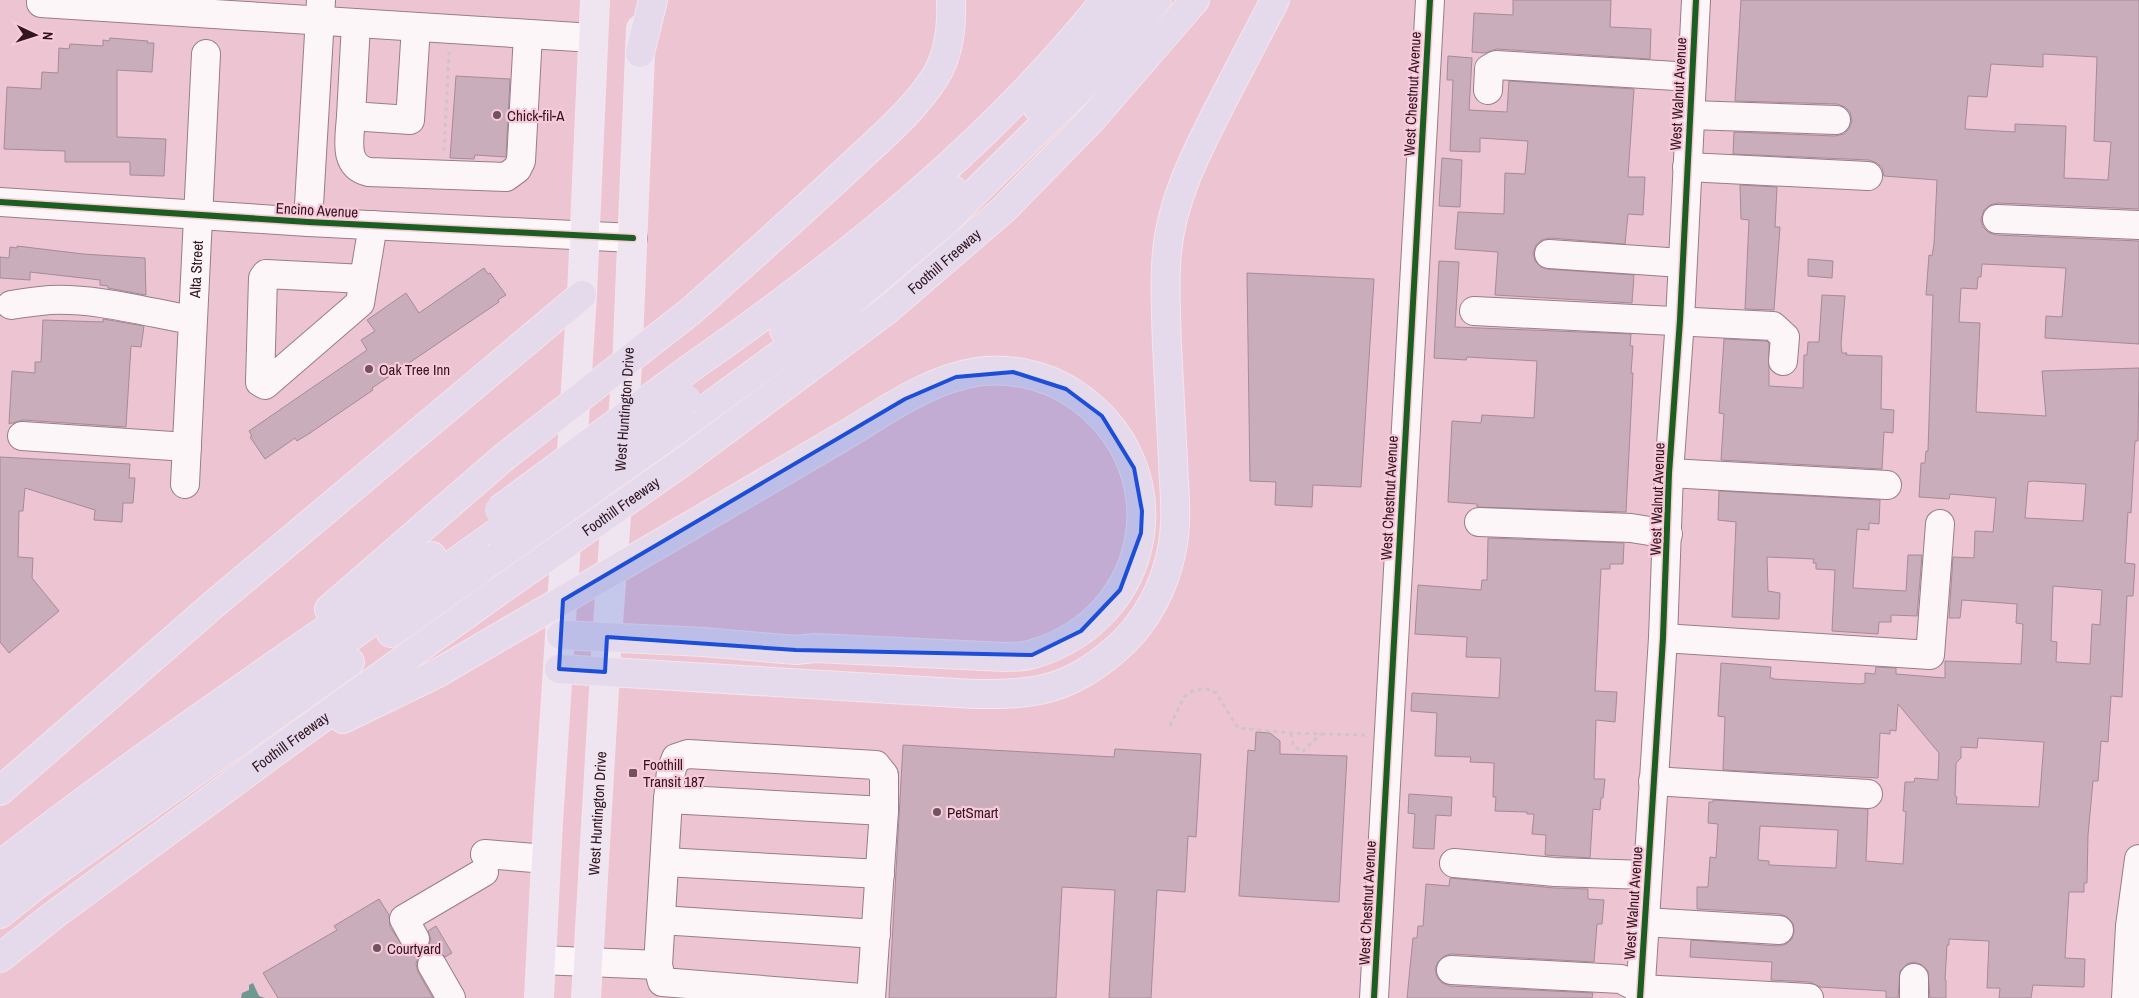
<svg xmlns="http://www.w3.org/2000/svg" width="2139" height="998" font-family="'Archivo Narrow',sans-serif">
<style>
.water{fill:#6d9991}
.building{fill:#c9adbb;stroke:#a68a98;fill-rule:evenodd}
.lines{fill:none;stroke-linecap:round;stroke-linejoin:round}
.minor-casing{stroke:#9b7c88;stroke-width:30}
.major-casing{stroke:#f6e4eb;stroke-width:30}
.highway-casing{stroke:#f6e4eb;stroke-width:30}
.path{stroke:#d1c4c9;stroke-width:3;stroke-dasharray:4 4;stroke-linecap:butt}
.minor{stroke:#fcf6f8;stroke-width:28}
.major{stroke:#efe5f1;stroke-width:28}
.highway{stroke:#e4daeb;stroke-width:28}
.highway-bridge-casing{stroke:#f6e4eb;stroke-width:30;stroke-linecap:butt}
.highway-bridge{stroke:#e4daeb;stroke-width:28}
.cycleway-casing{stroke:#f9cada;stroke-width:9}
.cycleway{stroke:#1b5e20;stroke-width:6}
.marked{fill:#1d4ed8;fill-opacity:0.2;stroke:#1d4ed8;stroke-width:4;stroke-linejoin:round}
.poi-dot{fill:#72525e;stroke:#f9cada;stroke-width:2}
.labels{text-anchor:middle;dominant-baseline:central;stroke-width:4.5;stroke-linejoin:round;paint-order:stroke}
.street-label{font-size:15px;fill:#311520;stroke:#f9cada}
.poi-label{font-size:15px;fill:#311520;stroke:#f9cada;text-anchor:start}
</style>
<rect width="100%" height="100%" fill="#ecc4d2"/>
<path class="water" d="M 253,983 L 259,996 L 265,998 L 241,998 L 242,993 L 249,990 L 249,985 Z"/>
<path class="building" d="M 1513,0 L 1611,0 L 1610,27 L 1651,29 L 1650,59 L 1497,49 L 1485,53 L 1472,52 L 1474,13 L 1513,15 Z
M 1741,0 L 2139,0 L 2139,209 L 1998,203 L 1990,205 L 1984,210 L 1981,219 L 1983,227 L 1988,232 L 1996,235 L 2139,241 L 2139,344 L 2045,338 L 2046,316 L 2062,317 L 2066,268 L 1982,264 L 1981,277 L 1978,277 L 1977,289 L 1961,288 L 1959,322 L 1980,323 L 1976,412 L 2046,416 L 2042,371 L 2139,368 L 2138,441 L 2135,441 L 2131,513 L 2128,512 L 2125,563 L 2135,564 L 2133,596 L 2127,596 L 2122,697 L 2111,696 L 2108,742 L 2101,741 L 2098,781 L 2093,781 L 2088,835 L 2087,883 L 2084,883 L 2084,892 L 2069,892 L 2065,958 L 2085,959 L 2084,987 L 2033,985 L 2031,998 L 1999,998 L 2000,988 L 1987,988 L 1989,941 L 1949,939 L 1949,945 L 1947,945 L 1945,980 L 1946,980 L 1946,998 L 1930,998 L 1928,971 L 1922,965 L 1914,962 L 1907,964 L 1900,971 L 1898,998 L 1886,998 L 1886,991 L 1820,987 L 1810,982 L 1771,980 L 1772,962 L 1690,957 L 1691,940 L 1779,946 L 1786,944 L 1792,939 L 1794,931 L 1793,923 L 1787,917 L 1780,914 L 1697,909 L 1697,887 L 1708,887 L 1710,857 L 1716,858 L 1718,824 L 1708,823 L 1709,802 L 1713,802 L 1713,800 L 1868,809 L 1866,861 L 1903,864 L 1906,812 L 1903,811 L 1905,782 L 1914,782 L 1915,778 L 1938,780 L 1939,753 L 1898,704 L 1896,731 L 1890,730 L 1890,734 L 1880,733 L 1878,778 L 1723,770 L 1725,717 L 1718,716 L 1721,663 L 1771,667 L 1770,678 L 1773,678 L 1773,679 L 1860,684 L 1865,683 L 1865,673 L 1875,674 L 1876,667 L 1896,668 L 1896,674 L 1945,678 L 1945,661 L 2021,664 L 2023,624 L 2016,623 L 2017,604 L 1962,600 L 1960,618 L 1949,618 L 1953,557 L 1974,558 L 1975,531 L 1993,532 L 1996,498 L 1950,494 L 1949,499 L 1919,497 L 1921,463 L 1925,463 L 1926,451 L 1928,451 L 1933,295 L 1926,295 L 1929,255 L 1932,256 L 1934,244 L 1937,180 L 1884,176 L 1882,168 L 1877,163 L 1869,160 L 1733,154 L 1734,132 L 1835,136 L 1844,134 L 1849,129 L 1852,121 L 1850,112 L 1845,107 L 1837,104 L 1735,101 ZM 2043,54 L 2097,57 L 2094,141 L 2111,142 L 2108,180 L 2064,178 L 2066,126 L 2015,124 L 2015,132 L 1965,129 L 1968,96 L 1987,97 L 1991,64 L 2043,67 ZM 2032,481 L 2086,484 L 2083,521 L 2025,518 L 2028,482 ZM 2053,586 L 2102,590 L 2100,625 L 2092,624 L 2090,664 L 2056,662 L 2057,642 L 2051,641 ZM 1978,738 L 2044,742 L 2039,807 L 1956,804 L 1957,797 L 1955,796 L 1956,763 L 1961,758 L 1961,747 L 1977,748 ZM 1760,826 L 1838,830 L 1836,868 L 1769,865 L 1769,861 L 1758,860 Z
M 110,38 L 148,41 L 147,43 L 154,43 L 152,72 L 117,70 L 117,137 L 166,139 L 164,176 L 130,175 L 130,162 L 65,162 L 65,151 L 4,149 L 7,87 L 41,89 L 42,72 L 58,73 L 59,48 L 69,49 L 70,44 L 103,46 L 103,40 L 109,41 Z
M 1448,56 L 1472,58 L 1469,110 L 1507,112 L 1509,81 L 1634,89 L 1628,177 L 1645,177 L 1643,215 L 1628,214 L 1625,244 L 1550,238 L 1542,240 L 1536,245 L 1533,253 L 1535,261 L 1541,267 L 1547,269 L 1634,275 L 1632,303 L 1495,295 L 1498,252 L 1455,249 L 1458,212 L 1504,214 L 1505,173 L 1525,174 L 1528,141 L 1480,138 L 1480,152 L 1450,151 L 1453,80 L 1447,80 Z
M 456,76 L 510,79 L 506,157 L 475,155 L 474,159 L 450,158 Z
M 1442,158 L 1462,160 L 1460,207 L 1439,206 Z
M 1740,185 L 1777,187 L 1775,227 L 1780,227 L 1774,310 L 1745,309 L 1749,220 L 1741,219 Z
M 17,246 L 83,254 L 145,258 L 146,295 L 108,288 L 108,286 L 100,285 L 100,280 L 30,272 L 30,280 L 0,278 L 0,257 L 9,258 L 10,247 L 17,248 Z
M 1808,259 L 1833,261 L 1832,278 L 1808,276 Z
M 1439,261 L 1459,262 L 1455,327 L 1631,334 L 1630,346 L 1633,346 L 1631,373 L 1633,373 L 1626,512 L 1477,507 L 1477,504 L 1448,502 L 1452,421 L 1481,423 L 1482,415 L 1534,418 L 1537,361 L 1467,357 L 1466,360 L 1434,358 Z
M 484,268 L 488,274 L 490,273 L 506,295 L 498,300 L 499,302 L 372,388 L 373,390 L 310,433 L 297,441 L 295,438 L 265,459 L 250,437 L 252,436 L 249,431 L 367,350 L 361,340 L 375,331 L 367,320 L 406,293 L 419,313 Z
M 1247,273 L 1374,279 L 1361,487 L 1313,485 L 1312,507 L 1275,505 L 1276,482 L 1250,481 Z
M 1822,295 L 1845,296 L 1841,344 L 1842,353 L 1847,353 L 1846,355 L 1882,356 L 1881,409 L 1894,410 L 1893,433 L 1884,432 L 1882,469 L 1721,460 L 1724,414 L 1719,413 L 1724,339 L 1767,341 L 1769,343 L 1769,386 L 1803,388 L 1804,355 L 1807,355 L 1808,342 L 1819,342 Z
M 103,319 L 144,326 L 141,347 L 131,346 L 126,427 L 23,420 L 9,424 L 12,371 L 35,373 L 35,362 L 41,362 L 43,320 L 103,322 Z
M 0,457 L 130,464 L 129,478 L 135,478 L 133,503 L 123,503 L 122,522 L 94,520 L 95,510 L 25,488 L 23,511 L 19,511 L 18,557 L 33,558 L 32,578 L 59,611 L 9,653 L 0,642 Z
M 1719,491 L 1880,500 L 1879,524 L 1869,523 L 1869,530 L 1857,529 L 1853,588 L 1906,591 L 1908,555 L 1922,555 L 1917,616 L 1891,615 L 1891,622 L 1879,622 L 1878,634 L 1832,631 L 1835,570 L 1816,569 L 1816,563 L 1813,563 L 1814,559 L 1767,557 L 1768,591 L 1780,593 L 1779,619 L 1732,617 L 1736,522 L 1718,520 Z
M 1488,538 L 1624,543 L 1623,564 L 1610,564 L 1610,569 L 1601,569 L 1595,691 L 1617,692 L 1615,722 L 1596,720 L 1594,779 L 1605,779 L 1603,798 L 1601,798 L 1600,810 L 1593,809 L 1590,858 L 1545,855 L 1546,835 L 1532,834 L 1534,814 L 1527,814 L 1527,812 L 1495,811 L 1496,797 L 1493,797 L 1494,763 L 1470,762 L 1471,757 L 1435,756 L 1437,713 L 1411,711 L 1412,693 L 1499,698 L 1501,658 L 1466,657 L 1467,637 L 1415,634 L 1418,585 L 1481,590 L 1482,580 L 1487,580 Z
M 1256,732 L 1270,733 L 1280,741 L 1280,754 L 1347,756 L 1339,902 L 1239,896 L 1248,750 L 1255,751 Z
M 903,745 L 1114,757 L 1115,749 L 1201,754 L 1196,837 L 1188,836 L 1185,892 L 1157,890 L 1151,998 L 1109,998 L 1115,890 L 1062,887 L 1056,998 L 889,998 Z
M 1409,794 L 1452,797 L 1451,816 L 1436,815 L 1434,849 L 1413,848 L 1415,814 L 1408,813 Z
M 1450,878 L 1554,888 L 1588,889 L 1588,899 L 1604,900 L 1602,924 L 1597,924 L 1594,962 L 1451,954 L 1444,956 L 1438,962 L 1435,969 L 1437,977 L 1442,983 L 1450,986 L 1593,993 L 1592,998 L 1407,998 L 1413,938 L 1417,938 L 1418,926 L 1423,926 L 1426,884 L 1449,886 Z
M 379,899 L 389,915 L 390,927 L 407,952 L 414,955 L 423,952 L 428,947 L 431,940 L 428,931 L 436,926 L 452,953 L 445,957 L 439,951 L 432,949 L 424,952 L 418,958 L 416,964 L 418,972 L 433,998 L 278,998 L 263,973 L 337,930 L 334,926 Z"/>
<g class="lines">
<defs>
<g id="minor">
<path d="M 41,0 L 41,3 L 593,38"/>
<path d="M 356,24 L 351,116 L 410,120 L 416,27"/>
<path d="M 1488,90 L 1489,69 L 1496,65 L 1692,77"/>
<path d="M 1690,115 L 1836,120"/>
<path d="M 351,116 C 350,137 342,166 369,172 L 506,177 L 517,169 L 521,161 L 528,35"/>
<path d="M 1687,167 L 1868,176"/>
<path d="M 0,202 L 308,222 L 633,238"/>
<path d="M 1997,219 L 2139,225"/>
<path d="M 308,222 L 321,0"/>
<path d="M 1549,254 L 1682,263"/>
<path d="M 364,279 L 266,274 L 263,278 L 260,382 L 265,385 L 360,303 L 373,225"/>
<path d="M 11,305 C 24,303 37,301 50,300 C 97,298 146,312 192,320"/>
<path d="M 1474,311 L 1773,326 L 1785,337 L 1783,361"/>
<path d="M 22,436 L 187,447"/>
<path d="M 1669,473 L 1887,485"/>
<path id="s1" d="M 185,484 L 206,54"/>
<path d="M 1479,522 L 1631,528 L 1668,534"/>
<path d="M 1663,638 L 1930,655 L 1940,524"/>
<path d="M 1653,781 L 1868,794"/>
<path d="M 668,799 L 884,811"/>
<path d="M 485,854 L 546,859"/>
<path d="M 665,862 L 880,874"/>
<path d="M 1454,863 L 1555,872 L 1647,875"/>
<path d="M 661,920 L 876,934"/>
<path d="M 1644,922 L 1779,930"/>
<path d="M 415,939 L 404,919 L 484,872"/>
<path d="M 541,960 L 658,965"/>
<path d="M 432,965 L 451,998"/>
<path d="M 1451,970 L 1621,979 L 1640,989 L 1809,998"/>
<path d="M 1914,978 L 1914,998"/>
<path d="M 862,998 L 662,982 L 658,965 L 668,799 L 671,771 L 676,758 L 688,754 L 876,765 L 884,775 L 884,811 L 871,998"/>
<path d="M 1374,998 L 1430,0"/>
<path d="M 1640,998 L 1663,638 L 1669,473 L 1680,320 L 1696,0"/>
<path d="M 2126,998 L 2130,926 L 2139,859"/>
</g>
<g id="major">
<path d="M 539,998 L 548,822 L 582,295 L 595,0"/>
<path id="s2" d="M 586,998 L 607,637 L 627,367 L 641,29"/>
</g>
<g id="highway">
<path d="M 640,53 L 653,0"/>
<path d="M 1037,107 L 1132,0"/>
<path d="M 691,311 C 744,264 797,216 849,168 C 879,139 912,113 935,77 C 949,55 952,25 951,0"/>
<path d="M 784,330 L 953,190"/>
<path d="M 689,369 C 841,263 989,146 1105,0"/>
<path d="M 685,424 L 842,309 L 946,221 L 1099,70 L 1157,0"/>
<path id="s3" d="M 684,461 L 887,310 L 1003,210 L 1092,119 L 1195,0"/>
<path d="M 329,609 L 503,458"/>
<path d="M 391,633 L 496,558"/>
<path d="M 561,635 L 703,642 L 796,650 L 815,648 L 1005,657 C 1014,657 1025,657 1033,654 C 1156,618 1181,464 1073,393 C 1046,375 1009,367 976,372 C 927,380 884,412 842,437 C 787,469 733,501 678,533"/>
<path d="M 559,669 L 974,694 C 1033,695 1068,691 1115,650 C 1145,625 1165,587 1172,549 C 1178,520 1174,489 1173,460 C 1171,422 1169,384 1167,345 C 1166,314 1164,283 1167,252 C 1172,198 1198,149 1222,102 C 1240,68 1257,34 1275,0"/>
<path d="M 343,719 L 436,674 L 494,640"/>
<path d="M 0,791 L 213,605 L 582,295"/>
<path d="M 0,865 C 140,756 287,657 432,556"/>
<path d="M 0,892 L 157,774 L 498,532"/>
<path d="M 0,914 L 35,886 L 350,662"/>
<path id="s4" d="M 0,958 L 54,915 L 275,752 L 496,593"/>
</g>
</defs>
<use href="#minor" class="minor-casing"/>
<use href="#major" class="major-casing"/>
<use href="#highway" class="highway-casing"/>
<path class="path" d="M 444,151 L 449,52
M 1170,726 L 1184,697 L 1194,690 L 1207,689 L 1216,693 L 1238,728 L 1291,733 L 1365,735
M 1291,733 L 1293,745 L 1302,752 L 1321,734"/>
<use href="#minor" class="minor"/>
<use href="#major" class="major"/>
<use href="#highway" class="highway"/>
<defs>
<g id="highway-bridge">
<path d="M 503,458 L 691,311"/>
<path d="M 499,510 L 689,369"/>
<path d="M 498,532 L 687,399"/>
<path d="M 496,558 L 685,424"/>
<path id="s5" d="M 496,593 L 684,461"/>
<path d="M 494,640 L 678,533"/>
</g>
</defs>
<use href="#highway-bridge" class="highway-bridge-casing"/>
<use href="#highway-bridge" class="highway-bridge"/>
<defs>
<path id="cycleway" d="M 0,202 L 308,222 L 633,238
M 1374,998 L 1430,0
M 1640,998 L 1663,638 L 1669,473 L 1680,320 L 1696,0"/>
</defs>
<use href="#cycleway" class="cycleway-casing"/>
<use href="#cycleway" class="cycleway"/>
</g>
<path class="marked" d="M 1013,372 L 1066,389 L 1102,416 L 1134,468 L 1142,511 L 1141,533 L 1120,590 L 1081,631 L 1032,655 L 796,650 L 607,637 L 605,672 L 559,669 L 563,600 L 905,399 L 956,377 Z"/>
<g class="poi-dot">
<circle cx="497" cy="115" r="5"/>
<circle cx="369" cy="369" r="5"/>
<rect x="628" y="768" width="10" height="10" rx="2.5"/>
<circle cx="937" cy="812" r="5"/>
<circle cx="377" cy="948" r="5"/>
</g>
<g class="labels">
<g class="street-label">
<text transform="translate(1412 94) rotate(-87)">West Chestnut Avenue</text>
<text transform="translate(1678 94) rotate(-87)">West Walnut Avenue</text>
<text transform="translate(317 210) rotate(3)">Encino Avenue</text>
<text stroke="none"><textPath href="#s3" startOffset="328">Foothill Freeway</textPath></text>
<text stroke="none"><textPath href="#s1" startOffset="215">Alta Street</textPath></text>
<text stroke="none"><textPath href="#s2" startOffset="590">West Huntington Drive</textPath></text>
<text transform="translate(1389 498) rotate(-87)">West Chestnut Avenue</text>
<text transform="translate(1657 499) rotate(-88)">West Walnut Avenue</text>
<text stroke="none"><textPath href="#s5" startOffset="152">Foothill Freeway</textPath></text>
<text stroke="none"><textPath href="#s4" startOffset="362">Foothill Freeway</textPath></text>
<text stroke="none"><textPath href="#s2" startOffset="185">West Huntington Drive</textPath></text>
<text transform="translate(1367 903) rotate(-87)">West Chestnut Avenue</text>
<text transform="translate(1633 903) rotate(-86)">West Walnut Avenue</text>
</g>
<g class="poi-label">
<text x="507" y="115">Chick-fil-A</text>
<text x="379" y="369">Oak Tree Inn</text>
<text x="643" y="764">Foothill<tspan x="643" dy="17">Transit 187</tspan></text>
<text x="947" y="812">PetSmart</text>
<text x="387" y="948">Courtyard</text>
</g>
</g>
<g transform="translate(35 35) rotate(94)" stroke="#f9cada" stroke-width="4" paint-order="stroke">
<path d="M0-4L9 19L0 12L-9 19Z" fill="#311520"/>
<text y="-8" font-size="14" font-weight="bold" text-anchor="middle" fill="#311520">N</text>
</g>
</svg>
